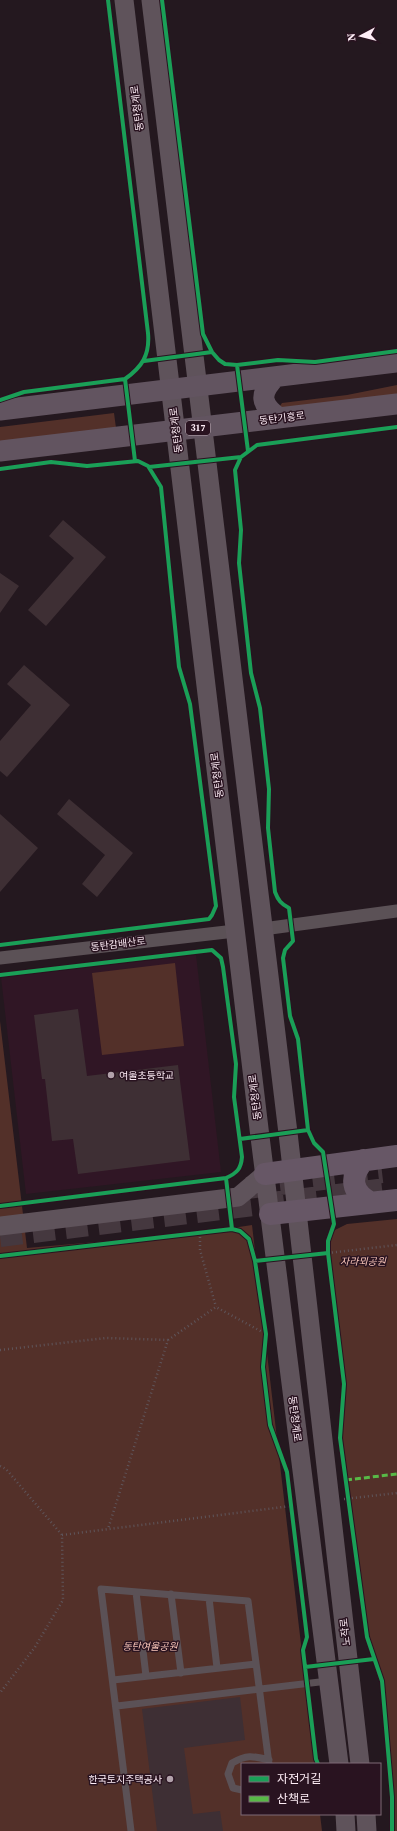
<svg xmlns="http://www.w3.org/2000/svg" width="397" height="1831" font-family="'Source Serif 4','Noto Sans KR',serif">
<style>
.built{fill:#301625}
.green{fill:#533029}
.building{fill:#3e2f34}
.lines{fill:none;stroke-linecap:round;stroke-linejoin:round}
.highway-tunnel{stroke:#45383f;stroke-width:22;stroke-dasharray:22 11;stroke-linecap:butt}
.path{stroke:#5f555b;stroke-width:2.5;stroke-dasharray:1 3;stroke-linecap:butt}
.lane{stroke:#5b5156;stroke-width:7}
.street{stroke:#5b5156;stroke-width:13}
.secondary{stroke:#5f535b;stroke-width:19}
.primary{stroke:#625460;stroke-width:21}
.highway{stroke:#675766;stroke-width:22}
.quiet{stroke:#58b947;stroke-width:3;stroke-dasharray:6 3;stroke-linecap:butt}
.cycleway-casing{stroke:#291320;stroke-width:6}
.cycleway{stroke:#1a9f57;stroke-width:4}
.poi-dot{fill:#b2a2ab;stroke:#291320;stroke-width:1.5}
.labels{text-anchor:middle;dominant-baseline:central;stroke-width:3;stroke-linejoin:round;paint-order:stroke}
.shield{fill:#291320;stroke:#beacb6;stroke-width:1}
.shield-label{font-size:9px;font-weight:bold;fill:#feedf6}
.street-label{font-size:10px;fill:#feedf6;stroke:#291320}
.poi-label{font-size:10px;fill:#feedf6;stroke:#291320;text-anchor:start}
.park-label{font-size:10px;font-style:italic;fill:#fdc9bc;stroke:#291320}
</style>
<rect width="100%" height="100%" fill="#24181f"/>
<path class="built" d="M 196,955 L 221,1172 L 26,1194 L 1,977 Z"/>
<path class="green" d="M 397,385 L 397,395 L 283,411 L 280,406 L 282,403 L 347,395 Z
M 114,413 L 116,428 L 0,442 L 0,427 Z
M 175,963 L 184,1046 L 102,1055 L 92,973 Z
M 0,1021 L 27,1248 L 200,1233 L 252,1225 L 315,1764 L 242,1764 L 242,1814 L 320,1814 L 322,1831 L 0,1831 Z
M 397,1219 L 397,1831 L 392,1831 L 392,1797 L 382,1681 L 367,1637 L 340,1438 L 344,1384 L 328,1253 L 328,1241 L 333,1231 L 347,1224 Z"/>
<path class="building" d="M 63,520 L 106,557 L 46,626 L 28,610 L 74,558 L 49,536 Z
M 0,573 L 19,586 L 0,613 Z
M 24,665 L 70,705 L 7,777 L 0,771 L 0,741 L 31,705 L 7,684 Z
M 69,799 L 133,853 L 97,897 L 82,884 L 105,855 L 57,814 Z
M 0,814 L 38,848 L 0,892 Z
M 78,1009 L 87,1076 L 178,1065 L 190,1160 L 78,1174 L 73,1139 L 52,1141 L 45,1079 L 42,1079 L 34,1015 Z
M 240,1697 L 245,1740 L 184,1748 L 193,1814 L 220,1811 L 223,1831 L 157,1831 L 142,1709 Z"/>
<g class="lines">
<path class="highway-tunnel" d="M 247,1188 L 382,1172
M 0,1236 L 386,1189"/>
<path class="path" d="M 200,1233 L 200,1250 L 216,1307
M 328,1253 L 397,1245
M 168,1340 L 216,1307 L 266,1334
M 0,1350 L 106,1338 L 168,1340 L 108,1529
M 0,1466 L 6,1469 L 62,1535 L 63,1600 L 35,1647 L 0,1693
M 344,1499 L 397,1493
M 62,1535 L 291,1506"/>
<path class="lane" d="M 136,1592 L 146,1676
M 171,1594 L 181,1673
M 209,1598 L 217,1668
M 113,1680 L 256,1664
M 117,1706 L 328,1681
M 242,1790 L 233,1788 L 228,1774 L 232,1763 C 247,1754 253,1756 269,1760
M 131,1831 L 101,1589 L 248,1601 L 269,1764"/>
<path class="street" d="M 263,929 L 397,911
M 0,958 L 235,931"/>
<path class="secondary" d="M 124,0 L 260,1137 L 339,1764
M 151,0 L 288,1133 L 360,1764
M 0,1226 L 238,1197 L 265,1174
M 345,1814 L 346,1831
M 366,1814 L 367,1831"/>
<path class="primary" d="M 275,377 C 259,394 260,404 279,418
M 0,410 L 397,362
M 0,451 L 397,404"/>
<path class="highway" d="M 364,1160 C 349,1177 351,1192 371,1203
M 265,1174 L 397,1156
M 270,1214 L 397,1200"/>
<path class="quiet" d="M 346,1480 L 397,1474"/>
<defs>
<path id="cycleway" d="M 162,0 L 203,334 L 212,352 L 219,360 L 225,364 L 237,365 L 278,360 L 315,362 L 397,351
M 144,361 L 212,352
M 237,365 L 248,451
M 125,379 L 135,461
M 0,400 L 24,392 L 125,379 C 142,367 150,355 148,333 L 108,0
M 149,467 L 241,457
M 0,469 L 51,462 L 87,466 L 138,461 L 148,466 L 161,487 L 179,667 L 190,704 L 216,906 L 212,915 L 209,919 L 0,945
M 0,975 L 212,950 L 221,958 L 223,967 L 236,1064 L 234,1097 L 242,1157 C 241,1169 237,1173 226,1178 L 0,1206
M 240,1139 L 308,1130
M 226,1178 L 232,1229
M 0,1256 L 232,1229 L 240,1231 L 249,1239 L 255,1261 L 266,1334 L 263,1367 L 270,1425 L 287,1472 L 307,1637 L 303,1650 L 316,1759 L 318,1764
M 255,1261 L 328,1253
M 305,1667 L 374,1659
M 392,1831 L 392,1797 L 382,1681 L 367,1637 L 340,1438 L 344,1384 L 328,1253 L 328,1241 L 334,1224 L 323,1152 L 314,1143 L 308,1130 L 298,1039 L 290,1016 L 283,958 L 285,950 L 293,941 L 289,908 C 281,904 278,900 275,892 L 268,828 L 269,789 L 260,708 L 251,673 L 239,563 L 241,530 L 235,470 L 241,457 L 257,445 L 397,427"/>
</defs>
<use href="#cycleway" class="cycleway-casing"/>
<use href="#cycleway" class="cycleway"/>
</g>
<g class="poi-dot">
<circle cx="111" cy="1075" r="4"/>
<circle cx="170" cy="1779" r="4"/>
</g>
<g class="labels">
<rect class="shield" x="186" y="421" width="24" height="14" rx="3"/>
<g class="shield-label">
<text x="198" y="428">317</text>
</g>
<g class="street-label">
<text transform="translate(137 108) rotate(-97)">동탄청계로</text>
<text transform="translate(282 418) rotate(-7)">동탄기흥로</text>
<text transform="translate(176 430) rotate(-97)">동탄청계로</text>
<text transform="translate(217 775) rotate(-97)">동탄청계로</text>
<text transform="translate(118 944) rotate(-7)">동탄감배산로</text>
<text transform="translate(255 1097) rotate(-97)">동탄청계로</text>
<text transform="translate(295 1419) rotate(83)">동탄청계로</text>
<text transform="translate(345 1632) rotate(-97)">노작로</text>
</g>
<g class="poi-label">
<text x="119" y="1075">여울초등학교</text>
<text x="162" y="1779" text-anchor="end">한국토지주택공사</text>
</g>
<g class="park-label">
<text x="363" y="1261">자라뫼공원</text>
<text x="150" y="1646">동탄여울공원</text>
</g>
</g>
<rect x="241" y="1763" width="140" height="52" fill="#291320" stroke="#7e6a76"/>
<rect x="249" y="1776" width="20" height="6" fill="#1a9f57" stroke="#7e6a76"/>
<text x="277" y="1783" font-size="12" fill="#feedf6">자전거길</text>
<rect x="249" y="1796" width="20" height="6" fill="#58b947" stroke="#7e6a76"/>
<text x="277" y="1803" font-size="12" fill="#feedf6">산책로</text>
<g transform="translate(361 36) rotate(263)" stroke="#291320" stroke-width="3" paint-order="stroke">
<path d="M0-3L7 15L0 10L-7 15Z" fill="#feedf6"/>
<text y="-6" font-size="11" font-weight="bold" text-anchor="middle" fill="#feedf6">N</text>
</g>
</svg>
